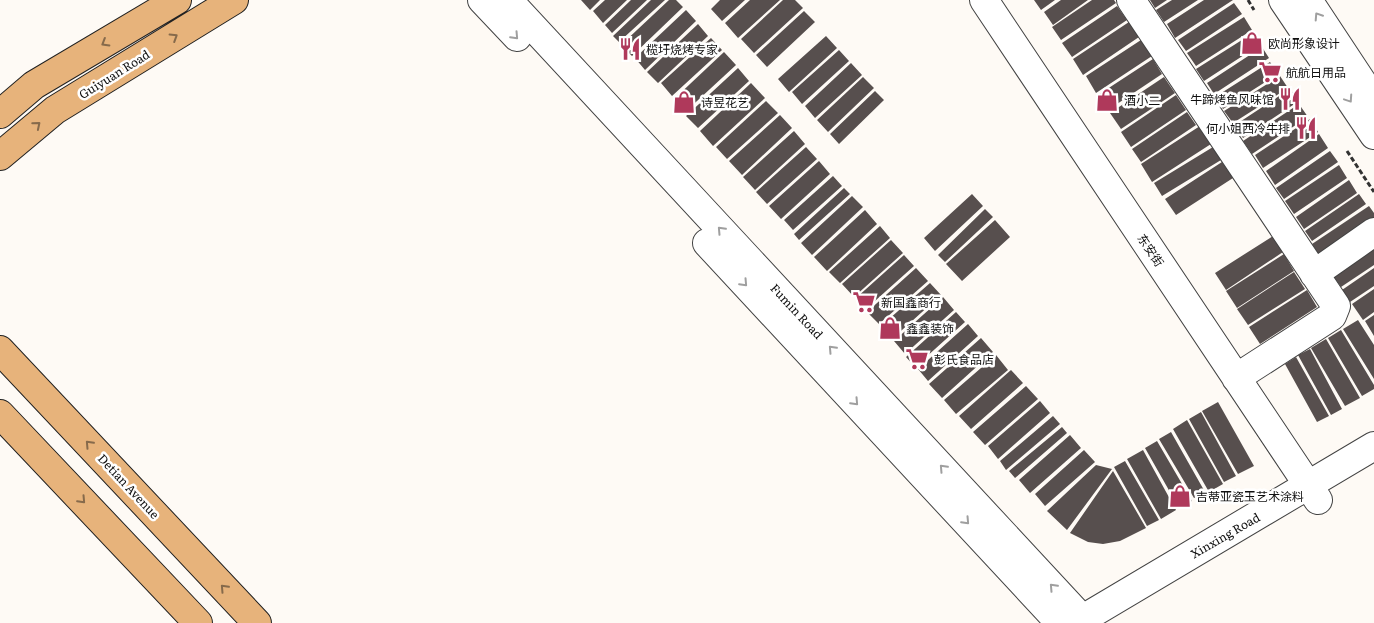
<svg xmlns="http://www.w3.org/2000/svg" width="1374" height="623" font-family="Literata,'Noto Sans SC',serif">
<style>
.building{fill:#574f4e}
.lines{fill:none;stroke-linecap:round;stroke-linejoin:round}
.minor-casing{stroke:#434343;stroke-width:30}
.major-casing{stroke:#212121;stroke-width:30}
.path{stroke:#323232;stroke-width:3;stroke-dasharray:5 2.5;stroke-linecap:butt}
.minor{stroke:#fff;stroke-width:28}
.major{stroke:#e7b37b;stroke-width:28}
.oneway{stroke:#9f9f9f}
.oneway2{stroke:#866a4b}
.labels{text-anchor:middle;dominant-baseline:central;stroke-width:5;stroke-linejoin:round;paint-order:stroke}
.poi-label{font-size:12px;fill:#101010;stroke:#fff;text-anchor:start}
.street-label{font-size:12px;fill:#101010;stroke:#fff}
</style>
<rect width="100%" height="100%" fill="#fefaf5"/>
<path class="building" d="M 581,0 L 600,0 L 590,10 Z
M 605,0 L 627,0 L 603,23 L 593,11 Z
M 631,0 L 647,0 L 612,33 L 605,25 Z
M 651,0 L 665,0 L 619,42 L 613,36 Z
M 669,0 L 676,0 L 683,7 L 632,56 L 621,45 Z
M 720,0 L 745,0 L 722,21 L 711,9 Z
M 750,0 L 780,0 L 738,38 L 725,23 Z
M 783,0 L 795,0 L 803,8 L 754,53 L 741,39 Z
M 1034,0 L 1055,0 L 1041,10 Z
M 1061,0 L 1088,0 L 1053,25 L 1044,12 Z
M 1092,0 L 1114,0 L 1116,3 L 1061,40 L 1052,27 Z
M 1150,0 L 1167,0 L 1155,8 Z
M 1172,0 L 1198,0 L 1164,22 L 1156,10 Z
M 1204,0 L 1233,0 L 1175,38 L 1167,24 Z
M 1234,3 L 1242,14 L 1186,51 L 1178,40 Z
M 1117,6 L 1127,20 L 1072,57 L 1062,43 Z
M 686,10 L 696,21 L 645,70 L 635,58 Z
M 804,11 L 815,22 L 767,67 L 756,55 Z
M 1244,17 L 1252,30 L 1196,66 L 1187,53 Z
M 1129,22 L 1139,37 L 1083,75 L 1073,59 Z
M 698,24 L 708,36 L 658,83 L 647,72 Z
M 1253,33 L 1261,44 L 1204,81 L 1196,69 Z
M 826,36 L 837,48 L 789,92 L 778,79 Z
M 711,38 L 722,50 L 672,96 L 661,83 Z
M 1141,40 L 1152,56 L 1096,93 L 1086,76 Z
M 1262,47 L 1269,58 L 1214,94 L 1207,83 Z
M 839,50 L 849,61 L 802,104 L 792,92 Z
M 724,52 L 736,65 L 684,113 L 673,100 Z
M 1153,59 L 1162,74 L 1108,110 L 1098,95 Z
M 1270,62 L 1278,74 L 1223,109 L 1215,97 Z
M 851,63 L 862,75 L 815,118 L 805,106 Z
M 738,68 L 749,81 L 698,128 L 686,116 Z
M 1280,76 L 1288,88 L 1233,123 L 1224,111 Z
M 863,77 L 874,88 L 828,132 L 817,120 Z
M 1164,77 L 1175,93 L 1121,129 L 1110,113 Z
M 751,83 L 765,98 L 713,146 L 700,131 Z
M 1290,89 L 1299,101 L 1243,138 L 1235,125 Z
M 875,91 L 884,100 L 839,144 L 830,134 Z
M 1176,95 L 1186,110 L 1131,147 L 1121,132 Z
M 766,101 L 778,113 L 727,159 L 716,147 Z
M 1299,104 L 1308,117 L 1252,154 L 1243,141 Z
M 1187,112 L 1196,125 L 1141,162 L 1132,149 Z
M 780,115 L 792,128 L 742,175 L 729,161 Z
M 1310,119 L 1318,132 L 1263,168 L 1255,155 Z
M 1200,126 L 1211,144 L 1152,182 L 1141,164 Z
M 794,131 L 805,144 L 755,190 L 743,177 Z
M 1319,134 L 1328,148 L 1275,185 L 1266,171 Z
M 806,147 L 817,159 L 767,204 L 756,192 Z
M 1213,147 L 1221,160 L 1162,196 L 1154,183 Z
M 1330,151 L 1338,162 L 1284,199 L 1276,188 Z
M 819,161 L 830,174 L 781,219 L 769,206 Z
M 1222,162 L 1233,178 L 1176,215 L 1165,199 Z
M 1339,165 L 1347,178 L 1294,214 L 1285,201 Z
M 833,176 L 842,186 L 793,230 L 784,220 Z
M 1349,180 L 1357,193 L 1304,229 L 1296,217 Z
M 844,188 L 850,194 L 799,240 L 794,234 Z
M 972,194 L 983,206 L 935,251 L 924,238 Z
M 1359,194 L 1366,204 L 1312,241 L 1305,231 Z
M 852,196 L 863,207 L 812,255 L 801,243 Z
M 1369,206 L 1374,213 L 1374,222 L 1321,258 L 1312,244 Z
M 985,209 L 993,217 L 945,262 L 938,255 Z
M 865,210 L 877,224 L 827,271 L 814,257 Z
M 995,220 L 1010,237 L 962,281 L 946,264 Z
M 880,226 L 890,238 L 840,283 L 829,272 Z
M 1273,236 L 1283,252 L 1226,290 L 1215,273 Z
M 891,240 L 903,253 L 854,297 L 842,284 Z
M 1374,244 L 1374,265 L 1341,287 L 1331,273 Z
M 1284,254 L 1294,271 L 1237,308 L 1226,291 Z
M 904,255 L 914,266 L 866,309 L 856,298 Z
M 916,268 L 928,281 L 879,324 L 867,312 Z
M 1374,268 L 1374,286 L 1350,302 L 1342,290 Z
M 1294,272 L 1305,289 L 1248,325 L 1237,309 Z
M 930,283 L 941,295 L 892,339 L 881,326 Z
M 1374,289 L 1374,312 L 1363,320 L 1352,304 Z
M 1307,290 L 1317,307 L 1260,344 L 1249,327 Z
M 943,297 L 954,310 L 905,354 L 894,341 Z
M 956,312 L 965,322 L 915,367 L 906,357 Z
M 1374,315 L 1374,336 L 1365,321 Z
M 1358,320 L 1374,345 L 1374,379 L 1343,329 Z
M 968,324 L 978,336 L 928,381 L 918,369 Z
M 1341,330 L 1374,385 L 1374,389 L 1362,396 L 1328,338 Z
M 981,338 L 993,352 L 942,398 L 929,384 Z
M 1326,339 L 1360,398 L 1345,406 L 1311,348 Z
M 1310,349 L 1342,409 L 1331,415 L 1298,355 Z
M 996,355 L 1008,370 L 956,414 L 944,400 Z
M 1296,357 L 1329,416 L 1317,422 L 1285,364 Z
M 1011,370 L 1023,383 L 971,429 L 959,416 Z
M 1026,386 L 1038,399 L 985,445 L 973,432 Z
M 1040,401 L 1050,413 L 998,459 L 988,446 Z
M 1218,402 L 1254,466 L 1238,474 L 1202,411 Z
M 1201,412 L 1236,476 L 1224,482 L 1189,419 Z
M 1053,416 L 1060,424 L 1006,470 L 1000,461 Z
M 1187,420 L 1223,484 L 1209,492 L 1173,429 Z
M 1062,427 L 1067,433 L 1015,478 L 1009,471 Z
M 1171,432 L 1205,492 L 1194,498 L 1159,439 Z
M 1070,435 L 1081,448 L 1030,493 L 1019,480 Z
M 1157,441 L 1192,501 L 1179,508 L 1145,448 Z
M 1084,450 L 1095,462 L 1045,506 L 1035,494 Z
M 1143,450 L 1176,510 L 1161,519 L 1127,459 Z
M 1125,461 L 1159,520 L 1147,526 L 1114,467 Z
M 1096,465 L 1112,469 L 1067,530 L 1047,511 Z
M 1113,471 L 1146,528 L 1120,541 L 1103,544 L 1088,542 L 1070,533 Z"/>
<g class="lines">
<defs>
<path id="minor" d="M 482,0 L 517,37
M 508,0 L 1086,623
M 984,0 L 1318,500
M 1131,0 L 1336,306 L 1332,316 L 1236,378
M 1283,0 L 1374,135
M 1308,0 L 1374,100
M 707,243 L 1060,623
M 1314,274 L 1374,232
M 1076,623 L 1374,446"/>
<path id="major" d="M 0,114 L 34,85 L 177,0
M 0,156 L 55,110 L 234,0
M 0,350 L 257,623
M 0,414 L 198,623"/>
</defs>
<use href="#minor" class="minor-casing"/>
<use href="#major" class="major-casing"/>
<path class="path" d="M 1248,0 L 1254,10
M 1347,151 L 1374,192"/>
<use href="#minor" class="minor"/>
<use href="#major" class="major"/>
</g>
<defs><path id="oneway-chevron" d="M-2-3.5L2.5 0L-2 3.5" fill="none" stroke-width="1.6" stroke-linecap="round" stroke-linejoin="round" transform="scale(1.25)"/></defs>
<g class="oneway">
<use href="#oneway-chevron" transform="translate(1318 16) rotate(-123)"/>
<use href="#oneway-chevron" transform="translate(515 36) rotate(47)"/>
<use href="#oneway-chevron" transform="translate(1349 99) rotate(56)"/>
<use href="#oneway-chevron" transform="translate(721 230) rotate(-133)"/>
<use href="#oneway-chevron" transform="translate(744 283) rotate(47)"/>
<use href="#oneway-chevron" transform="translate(832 349) rotate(-133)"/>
<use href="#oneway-chevron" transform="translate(855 402) rotate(47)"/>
<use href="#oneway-chevron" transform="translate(943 468) rotate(-133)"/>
<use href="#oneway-chevron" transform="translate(966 521) rotate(47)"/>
<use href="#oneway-chevron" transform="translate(1053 587) rotate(-133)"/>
</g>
<g class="oneway2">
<use href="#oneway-chevron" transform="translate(174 37) rotate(-32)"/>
<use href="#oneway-chevron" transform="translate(105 43) rotate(149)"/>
<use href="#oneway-chevron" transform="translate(37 125) rotate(-40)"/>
<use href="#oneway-chevron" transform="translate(89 444) rotate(-133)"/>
<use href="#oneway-chevron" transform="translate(82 500) rotate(47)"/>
<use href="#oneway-chevron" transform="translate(224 588) rotate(-133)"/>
</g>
<defs>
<symbol id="shop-bare" viewBox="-9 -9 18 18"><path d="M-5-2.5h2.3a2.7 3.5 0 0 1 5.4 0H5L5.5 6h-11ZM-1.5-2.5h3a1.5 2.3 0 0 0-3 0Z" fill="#af395b" stroke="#fff" stroke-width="2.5" paint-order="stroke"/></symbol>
<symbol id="restaurant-bare" viewBox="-9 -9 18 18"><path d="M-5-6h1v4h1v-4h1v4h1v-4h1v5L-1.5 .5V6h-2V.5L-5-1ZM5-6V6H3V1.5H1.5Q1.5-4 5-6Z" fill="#af395b" stroke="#fff" stroke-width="2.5" paint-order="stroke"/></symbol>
<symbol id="supermarket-bare" viewBox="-9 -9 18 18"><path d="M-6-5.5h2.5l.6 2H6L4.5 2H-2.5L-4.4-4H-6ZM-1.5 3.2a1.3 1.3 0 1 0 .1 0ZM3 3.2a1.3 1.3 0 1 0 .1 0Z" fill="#af395b" stroke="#fff" stroke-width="2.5" paint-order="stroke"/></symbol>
</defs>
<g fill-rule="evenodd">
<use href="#shop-bare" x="1236" y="27" width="32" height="32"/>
<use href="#restaurant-bare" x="614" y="33" width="32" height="32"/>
<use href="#supermarket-bare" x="1254" y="56" width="32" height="32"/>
<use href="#restaurant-bare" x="1274" y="83" width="32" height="32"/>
<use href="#shop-bare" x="1091" y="84" width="32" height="32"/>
<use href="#shop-bare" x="668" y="86" width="32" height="32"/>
<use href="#restaurant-bare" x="1290" y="112" width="32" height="32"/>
<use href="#supermarket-bare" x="848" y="286" width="32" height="32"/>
<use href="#shop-bare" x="874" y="312" width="32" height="32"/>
<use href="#supermarket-bare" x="901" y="343" width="32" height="32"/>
<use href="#shop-bare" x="1164" y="480" width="32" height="32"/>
</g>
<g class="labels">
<g class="poi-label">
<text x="1268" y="43">欧尚形象设计</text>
<text x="646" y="49">榄圩烧烤专家</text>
<text x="1286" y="72">航航日用品</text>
<text x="1274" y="99" text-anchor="end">牛蹄烤鱼风味馆</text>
<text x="1124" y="100">酒小二</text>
<text x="701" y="102">诗昱花艺</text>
<text x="1290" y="128" text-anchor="end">何小姐西冷牛排</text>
<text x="881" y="302">新国鑫商行</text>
<text x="906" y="328">鑫鑫装饰</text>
<text x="934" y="359">彭氏食品店</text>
<text x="1196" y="496">吉蒂亚瓷玉艺术涂料</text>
</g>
<g class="street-label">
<text transform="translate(114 74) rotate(-32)">Guiyuan Road</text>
<text transform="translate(1151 250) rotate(56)">东安街</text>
<text transform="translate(797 311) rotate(47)">Fumin Road</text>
<text transform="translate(129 486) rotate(47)">Detian Avenue</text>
<text transform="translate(1225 535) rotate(-30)">Xinxing Road</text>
</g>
</g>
</svg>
